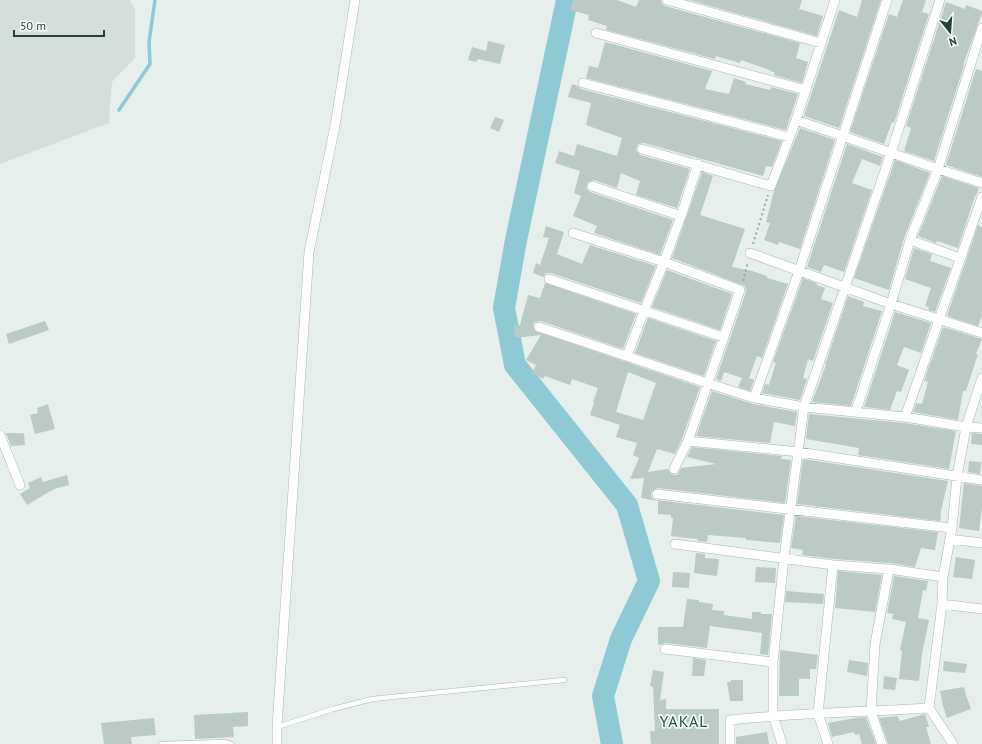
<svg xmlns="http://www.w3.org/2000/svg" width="982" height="744" font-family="'PT Sans',sans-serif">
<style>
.built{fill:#d4dfda}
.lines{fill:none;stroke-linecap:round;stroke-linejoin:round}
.stream{stroke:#8ec9d4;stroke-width:3.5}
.river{stroke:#8ec9d4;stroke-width:22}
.building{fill:#bbcac4;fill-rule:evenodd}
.lane-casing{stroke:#a8b8b2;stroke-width:5.5}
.street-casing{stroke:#a8b8b2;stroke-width:10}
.path{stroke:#86b3a5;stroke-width:2;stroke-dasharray:2 3;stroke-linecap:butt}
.lane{stroke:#fff;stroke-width:4.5}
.street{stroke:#fff;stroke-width:9}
.labels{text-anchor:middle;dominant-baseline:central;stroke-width:3.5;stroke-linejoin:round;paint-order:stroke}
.quarter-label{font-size:16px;letter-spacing:1px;fill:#1f5548;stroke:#f7fbf9}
</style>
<rect width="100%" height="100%" fill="#e6efeb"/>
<path class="built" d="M 0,0 L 130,0 L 135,10 L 135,58 L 112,82 L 109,123 L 0,164 Z"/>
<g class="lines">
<path class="stream" d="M 119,110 L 150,64 L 149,42 L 155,0"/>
<path class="river" d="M 567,0 L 516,240 L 504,308 L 515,365 L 627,505 L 649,581 L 621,639 L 603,696 L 612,744"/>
</g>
<path class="building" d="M 573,0 L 617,0 L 636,7 L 639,0 L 661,0 L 662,4 L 665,6 L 800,43 L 796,58 L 808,62 L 802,83 L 774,75 L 775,73 L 767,69 L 741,60 L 740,63 L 716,56 L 715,59 L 606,30 L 607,26 L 588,20 L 589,15 L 570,10 Z
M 689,0 L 802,0 L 799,9 L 823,16 L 817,36 Z
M 862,0 L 881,0 L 839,128 L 804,116 L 839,10 L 857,17 Z
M 903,0 L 926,0 L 922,12 L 929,14 L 894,123 L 892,122 L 884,144 L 850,132 L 889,14 L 897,17 Z
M 946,2 L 965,9 L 966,5 L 982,11 L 982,13 L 963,65 L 964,65 L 934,161 L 904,151 L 911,128 L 906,126 Z
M 488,41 L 505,45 L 500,64 L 478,59 L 476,62 L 468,60 L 472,47 L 486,51 Z
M 605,42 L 712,71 L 705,89 L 729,94 L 734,78 L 746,82 L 745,84 L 770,90 L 771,87 L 798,94 L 786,130 L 586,78 L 589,66 L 598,68 Z
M 976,69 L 982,71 L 982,177 L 946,165 Z
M 572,84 L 578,86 L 581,89 L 782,141 L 772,167 L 766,166 L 763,176 L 644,143 L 638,144 L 636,150 L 640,155 L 690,169 L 677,208 L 636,195 L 640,181 L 621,173 L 617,188 L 594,180 L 588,182 L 586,188 L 590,192 L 673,220 L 660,255 L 594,233 L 597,226 L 573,216 L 581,196 L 574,193 L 580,171 L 555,163 L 559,151 L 574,156 L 577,144 L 617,156 L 622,138 L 586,125 L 591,103 L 568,97 Z
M 495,117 L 504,120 L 499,132 L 490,128 Z
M 800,128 L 835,140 L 800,249 L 779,242 L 778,245 L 764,240 L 770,223 L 766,222 L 774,191 Z
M 847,144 L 883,157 L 880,166 L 862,159 L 852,183 L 872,190 L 844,272 L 824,265 L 821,272 L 807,267 Z
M 895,160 L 930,173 L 904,238 L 889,290 L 854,278 Z
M 702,172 L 713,176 L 700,215 L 745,229 L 732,267 L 752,271 L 767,276 L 767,278 L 788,284 L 762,358 L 757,356 L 749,378 L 754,380 L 750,391 L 738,387 L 742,378 L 724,372 L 721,381 L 716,379 L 746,292 L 745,286 L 672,258 Z
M 942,176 L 979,188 L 976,196 L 975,196 L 958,248 L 937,241 L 936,243 L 918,236 Z
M 978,225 L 982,227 L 982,316 L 978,326 L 947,316 Z
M 546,226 L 564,232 L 557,254 L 582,264 L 590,245 L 656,266 L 641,303 L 551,273 L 547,273 L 543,277 L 533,273 L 536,263 L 540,265 L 549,238 L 543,237 Z
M 914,248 L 932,254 L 930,261 L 951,268 L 935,312 L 928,310 L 929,307 L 925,306 L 931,288 L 905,279 Z
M 667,270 L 732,294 L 720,330 L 652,307 Z
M 803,278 L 816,283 L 817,285 L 825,288 L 821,299 L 833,303 L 813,361 L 808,359 L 803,378 L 807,379 L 800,400 L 762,393 L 765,384 L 769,385 L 776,363 L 773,362 Z
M 545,283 L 636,314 L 623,349 L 541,321 L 535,322 L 533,325 L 535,331 L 700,387 L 682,439 L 675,454 L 657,449 L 648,472 L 668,469 L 671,474 L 675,475 L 678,474 L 681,468 L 716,464 L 687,457 L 692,447 L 782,456 L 781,459 L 791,460 L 785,503 L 658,488 L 652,491 L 651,496 L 653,499 L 656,500 L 784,515 L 780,543 L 746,540 L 746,538 L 708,535 L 707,542 L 698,541 L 697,539 L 671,536 L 673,518 L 671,518 L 671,515 L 658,514 L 658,501 L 641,498 L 644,478 L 630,479 L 639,458 L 633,455 L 637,443 L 616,437 L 620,425 L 590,415 L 594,403 L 593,402 L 598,388 L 572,379 L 570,385 L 545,376 L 543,379 L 532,373 L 536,365 L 526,360 L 541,335 L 515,338 L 514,325 L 520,325 L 528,295 L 540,298 ZM 628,372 L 656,383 L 643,420 L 616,412 Z
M 848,296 L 864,302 L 863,306 L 882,311 L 851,406 L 812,402 L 826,365 L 825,365 Z
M 895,312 L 931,323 L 921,353 L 904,347 L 897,365 L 909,370 L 901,392 L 897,391 L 890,410 L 864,407 Z
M 648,318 L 716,341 L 704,376 L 635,353 Z
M 45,321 L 49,330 L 9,344 L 6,334 Z
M 943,327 L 982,339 L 976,354 L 978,354 L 966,391 L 963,391 L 958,420 L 913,412 L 916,403 L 922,404 L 928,382 L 924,381 Z
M 712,391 L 753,404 L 797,412 L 795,426 L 774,422 L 770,443 L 696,436 Z
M 48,404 L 55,429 L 35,434 L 30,415 L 38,413 L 37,408 Z
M 809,414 L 904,423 L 956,431 L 949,469 L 858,455 L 859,448 L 806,439 Z
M 6,433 L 24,433 L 25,445 L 11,446 Z
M 972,433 L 982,434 L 982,445 L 971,444 Z
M 803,459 L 948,481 L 940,515 L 941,515 L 940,521 L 797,504 Z
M 969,461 L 981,462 L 980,474 L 968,472 Z
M 67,475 L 69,485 L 54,489 L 27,505 L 20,494 L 30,488 L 28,483 L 41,477 L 43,482 Z
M 964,483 L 982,486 L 982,506 L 979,531 L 959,528 Z
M 796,516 L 938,532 L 935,550 L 921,548 L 915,567 L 890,563 L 834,559 L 802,555 L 803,550 L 791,548 Z
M 696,553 L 705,554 L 705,558 L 719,559 L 717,576 L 694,573 Z
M 956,557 L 975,560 L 972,579 L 953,577 Z
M 756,567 L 776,568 L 775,583 L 755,582 Z
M 838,571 L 882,575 L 875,612 L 835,608 Z
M 673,572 L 690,573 L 689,588 L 672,587 Z
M 894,576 L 928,581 L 926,591 L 923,590 L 918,618 L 929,620 L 922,654 L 919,681 L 899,679 L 902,651 L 900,650 L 906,622 L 892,619 L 893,614 L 887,613 Z
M 786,591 L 824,594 L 823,604 L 785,602 Z
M 687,599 L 699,600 L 699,602 L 713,604 L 712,610 L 724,611 L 724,615 L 752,619 L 752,612 L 761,612 L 761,614 L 772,614 L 768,655 L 760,654 L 762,633 L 710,626 L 707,648 L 666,643 L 658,645 L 658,627 L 683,627 Z
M 780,650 L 818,655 L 816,669 L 810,669 L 810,679 L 799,679 L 799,696 L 779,696 Z
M 693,658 L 706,660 L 704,676 L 692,676 Z
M 849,660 L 868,663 L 867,676 L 847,672 Z
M 944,661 L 967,664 L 965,673 L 943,671 Z
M 653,670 L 664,672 L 660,700 L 666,699 L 666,709 L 719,709 L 719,744 L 651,744 L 650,731 L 655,731 L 653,687 L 650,686 Z
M 884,676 L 897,678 L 895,690 L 883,689 Z
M 731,680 L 743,680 L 743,701 L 730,701 L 727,682 L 731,682 Z
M 964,687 L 966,695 L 971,709 L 947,718 L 943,706 L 940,691 Z
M 248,712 L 248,726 L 233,727 L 234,737 L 195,739 L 194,715 Z
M 925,714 L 929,727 L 926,727 L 931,744 L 888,744 L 879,718 L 897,716 L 900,721 Z
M 866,717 L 876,744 L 862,744 L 859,734 L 855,735 L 854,732 L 832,737 L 828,723 L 855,718 Z
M 154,718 L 156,735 L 131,737 L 132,744 L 104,744 L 101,723 Z
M 767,732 L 769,744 L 736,744 L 736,737 Z"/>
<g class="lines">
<defs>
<path id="lane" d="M 277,727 L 333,709 L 372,699 L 564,680
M 161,744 L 224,742 L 231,744"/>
<path id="street" d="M 667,0 L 821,43
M 596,33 L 806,90
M 583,83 L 789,137
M 796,120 L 938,169 L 982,183
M 642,149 L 771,186 L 796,120 L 835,0
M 592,186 L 681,216
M 573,233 L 664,262 L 740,290 L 688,441 L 674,469
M 910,240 L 960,258
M 750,253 L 891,304 L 982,333
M 549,279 L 723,337
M 539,327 L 707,383 L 754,398 L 804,407 L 905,417 L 966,427 L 982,428
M 627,356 L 644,311 L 664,262 L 681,216 L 698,164
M 754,398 L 799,271 L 887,0
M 856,411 L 891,304 L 910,240 L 938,169 L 982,28
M 905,417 L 982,197
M 0,435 L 20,485
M 688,441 L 799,452 L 982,480
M 657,494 L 952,528
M 950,539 L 982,543
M 675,544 L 833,565 L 889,569 L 943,577
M 942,604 L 982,609
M 665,649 L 773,662
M 277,744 L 277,727 L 309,252 L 335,126 L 355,0
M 730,744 L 730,720 C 796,713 863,712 929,708
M 782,744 L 773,715 L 773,662 L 784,558 L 804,407 L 891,153 L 940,0
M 828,744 L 818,714 L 833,565
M 882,744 L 871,712 L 875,644 L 889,569
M 953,744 L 929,708 L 942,604 L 943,577 L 952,528 L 957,477 L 966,427 L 982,378"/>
</defs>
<use href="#lane" class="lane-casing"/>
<use href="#street" class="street-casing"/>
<path class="path" d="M 753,244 L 768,195
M 743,281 L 748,262"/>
<use href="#lane" class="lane"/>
<use href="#street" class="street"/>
</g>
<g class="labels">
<g class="quarter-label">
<text x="684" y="721">YAKAL</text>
</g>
</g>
<g transform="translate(950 32) rotate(163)" stroke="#f7fbf9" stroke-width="3" paint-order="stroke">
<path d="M0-3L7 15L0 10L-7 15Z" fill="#24423a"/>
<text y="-6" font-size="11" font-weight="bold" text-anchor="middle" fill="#24423a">N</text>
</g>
<path d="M14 30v6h90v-6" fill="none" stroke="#24423a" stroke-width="2"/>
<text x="20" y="30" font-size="12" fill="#24423a" stroke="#f7fbf9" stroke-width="3" paint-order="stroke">50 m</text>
</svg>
